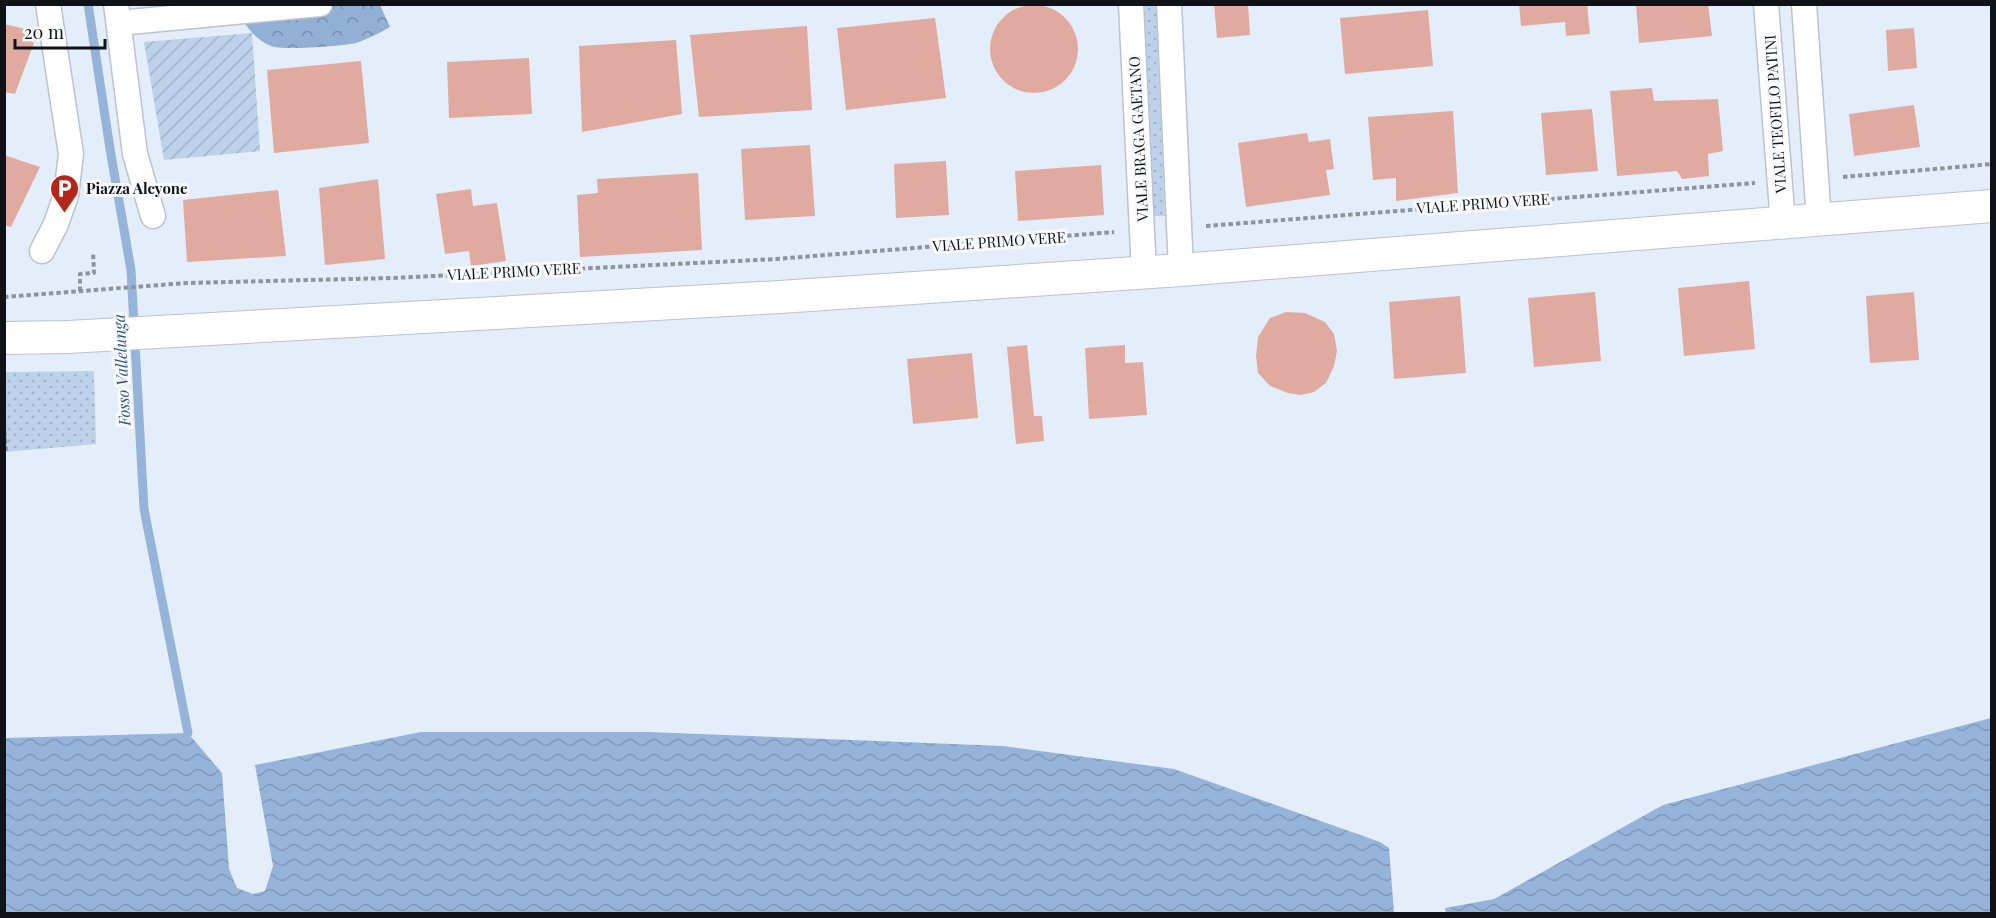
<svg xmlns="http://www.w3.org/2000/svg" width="1996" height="918" font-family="'Playfair Display',serif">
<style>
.grass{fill:url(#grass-dots)}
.forest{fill:url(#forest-crowns)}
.garden{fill:url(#garden-furrows)}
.water{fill:url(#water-waves)}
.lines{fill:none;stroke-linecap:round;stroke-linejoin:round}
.stream{stroke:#96b3da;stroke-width:9}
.building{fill:#e0aaa1}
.minor-casing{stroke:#bac3cf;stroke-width:27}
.tertiary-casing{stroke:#bac3cf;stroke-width:34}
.path{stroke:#8d949d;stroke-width:4;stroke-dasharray:4.5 3;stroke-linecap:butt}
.minor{stroke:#fff;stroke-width:24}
.tertiary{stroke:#fff;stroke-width:32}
.labels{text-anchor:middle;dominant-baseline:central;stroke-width:6;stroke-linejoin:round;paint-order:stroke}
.street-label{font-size:15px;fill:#0f1217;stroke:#f8fafd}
.poi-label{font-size:15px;font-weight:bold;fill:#0f1217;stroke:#f8fafd;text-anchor:start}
.water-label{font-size:16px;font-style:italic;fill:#2d5487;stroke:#f8fafd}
</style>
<defs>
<pattern id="grass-dots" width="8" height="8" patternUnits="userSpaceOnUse" patternTransform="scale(1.5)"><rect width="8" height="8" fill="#bed1ea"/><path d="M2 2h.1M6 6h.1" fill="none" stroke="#a2b2c8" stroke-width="1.8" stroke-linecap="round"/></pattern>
<pattern id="forest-crowns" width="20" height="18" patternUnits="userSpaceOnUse" patternTransform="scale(1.5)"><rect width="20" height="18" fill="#92afd6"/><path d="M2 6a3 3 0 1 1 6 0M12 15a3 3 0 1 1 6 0" fill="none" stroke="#768dad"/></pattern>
<pattern id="garden-furrows" width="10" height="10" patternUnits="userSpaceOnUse" patternTransform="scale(1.5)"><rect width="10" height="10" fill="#bed1ea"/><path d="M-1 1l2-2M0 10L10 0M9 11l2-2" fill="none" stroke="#a2b2c8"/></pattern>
<pattern id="water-waves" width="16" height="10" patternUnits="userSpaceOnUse" patternTransform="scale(1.5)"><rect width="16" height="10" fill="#96b3da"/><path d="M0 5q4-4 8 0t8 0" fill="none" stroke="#8099ba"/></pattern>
</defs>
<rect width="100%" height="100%" fill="#e4eefa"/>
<path class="grass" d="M 1143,5 L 1156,5 L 1165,216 L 1153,216 Z
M 94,371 L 96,444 L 5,452 L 5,372 Z"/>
<path class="forest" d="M 235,5 L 380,5 L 390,27 C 380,33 367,39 356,43 C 342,46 283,51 271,46 C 252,38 243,22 235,5 Z"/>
<path class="garden" d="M 252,33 L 260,151 L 164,160 L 144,42 Z"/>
<path class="water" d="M 1991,718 L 1991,913 L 1446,913 L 1445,908 L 1494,899 L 1663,805 Z
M 421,732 L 648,732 L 1003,746 L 1174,769 L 1380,842 L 1389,848 L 1394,913 L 5,913 L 5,738 L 188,733 L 222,773 L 229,869 L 237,888 L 253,894 L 265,891 L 273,866 L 255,765 Z"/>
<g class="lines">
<path class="stream" d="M 88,4 L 110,149 L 131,270 L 144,509 L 188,733"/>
</g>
<path class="building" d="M 1214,4 L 1248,4 L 1250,35 L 1217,38 Z
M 1519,4 L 1587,4 L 1590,34 L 1566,36 L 1565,22 L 1521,26 Z
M 1636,4 L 1708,4 L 1712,36 L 1639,43 Z
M990 49a44 44 0 1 1 88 0a44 44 0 1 1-88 0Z
M 1428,10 L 1433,66 L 1345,74 L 1340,18 Z
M 935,18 L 946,98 L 846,110 L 837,28 Z
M 4,24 L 38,32 L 15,94 L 4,92 Z
M 807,26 L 812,110 L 699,117 L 690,35 Z
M 1914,28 L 1917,68 L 1888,71 L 1886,30 Z
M 676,40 L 682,114 L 582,132 L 579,46 Z
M 529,58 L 532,114 L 449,118 L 447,62 Z
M 361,61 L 369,143 L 274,153 L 267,70 Z
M 1652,88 L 1654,101 L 1718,99 L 1723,151 L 1708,154 L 1709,176 L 1682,179 L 1677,171 L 1617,176 L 1610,91 Z
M 1914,105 L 1920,147 L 1854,156 L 1849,114 Z
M 1592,109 L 1598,171 L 1546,175 L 1541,113 Z
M 1453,111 L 1458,193 L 1396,201 L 1396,178 L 1373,180 L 1368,117 Z
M 1307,133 L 1309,142 L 1330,139 L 1334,169 L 1326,170 L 1330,195 L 1246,207 L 1238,143 Z
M 810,145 L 815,216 L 745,220 L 741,149 Z
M 4,155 L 40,167 L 11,227 L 4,225 Z
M 946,161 L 949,215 L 896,218 L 894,164 Z
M 1101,165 L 1104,215 L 1018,221 L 1015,171 Z
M 698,173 L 702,250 L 580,257 L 577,195 L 598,193 L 597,179 Z
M 378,179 L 385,259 L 325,265 L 319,188 Z
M 471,189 L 473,206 L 497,203 L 506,261 L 471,266 L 469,251 L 445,254 L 436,194 Z
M 278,190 L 286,256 L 187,262 L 183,200 Z
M 1749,281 L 1755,349 L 1684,356 L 1678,288 Z
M 1595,292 L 1601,361 L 1534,367 L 1528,298 Z
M 1914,292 L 1919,360 L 1870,363 L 1866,296 Z
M 1460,296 L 1466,373 L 1394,379 L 1389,302 Z
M 1286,312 L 1305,313 L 1325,322 L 1334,334 L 1337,351 L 1334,366 L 1326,383 L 1314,392 L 1300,395 L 1288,393 L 1270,386 L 1258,373 L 1256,356 L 1258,337 L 1270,318 Z
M 1027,345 L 1034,416 L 1042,416 L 1044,441 L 1016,444 L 1007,347 Z
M 1125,345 L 1125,363 L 1143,362 L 1147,415 L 1089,419 L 1085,348 Z
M 972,353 L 978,418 L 913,424 L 907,359 Z"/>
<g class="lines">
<defs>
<path id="minor" d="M 116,4 L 135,154 L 153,216
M 1131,4 L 1144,273
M 1169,4 L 1181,270
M 1766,4 L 1783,224
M 1804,4 L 1819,221
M 119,23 L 320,4
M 42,251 L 56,224 L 66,195 L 71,154 L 48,4"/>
<path id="tertiary" d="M 4,338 L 68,337 L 780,297 L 1181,270 L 1992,206"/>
</defs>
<use href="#minor" class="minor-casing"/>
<use href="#tertiary" class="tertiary-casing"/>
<path class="path" d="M 1843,177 L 1992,164
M 1206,226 L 1755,183
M 80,291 L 80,274 L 94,273 L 93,252
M 4,297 L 186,283 L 393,278 L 776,259 L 1114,232
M 4,424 L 6,452"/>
<use href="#minor" class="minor"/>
<use href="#tertiary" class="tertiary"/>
</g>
<defs>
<symbol id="parking-pin" viewBox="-11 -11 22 30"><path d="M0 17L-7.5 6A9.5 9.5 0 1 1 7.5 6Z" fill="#b4251a" stroke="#f8fafd"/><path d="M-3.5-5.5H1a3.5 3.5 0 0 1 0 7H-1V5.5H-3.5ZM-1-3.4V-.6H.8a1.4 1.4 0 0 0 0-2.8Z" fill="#fff"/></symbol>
</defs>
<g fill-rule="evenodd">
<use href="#parking-pin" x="48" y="172" width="33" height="45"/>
</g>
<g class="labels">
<g class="street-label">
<text transform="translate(1775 114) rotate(-94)">VIALE TEOFILO PATINI</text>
<text transform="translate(1138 139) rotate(-93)">VIALE BRAGA GAETANO</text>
<text transform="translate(1483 203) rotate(-4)">VIALE PRIMO VERE</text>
<text transform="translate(999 241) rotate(-4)">VIALE PRIMO VERE</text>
<text transform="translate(514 271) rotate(-3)">VIALE PRIMO VERE</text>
</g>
<g class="poi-label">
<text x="86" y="188">Piazza Alcyone</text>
</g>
<g class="water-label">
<text transform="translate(121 370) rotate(-93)">Fosso Vallelunga</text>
</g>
</g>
<rect width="1996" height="918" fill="none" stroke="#0f1217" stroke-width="12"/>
<path d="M15 39v9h90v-9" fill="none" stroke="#0f1217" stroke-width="3"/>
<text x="24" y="39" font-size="18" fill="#0f1217" stroke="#f8fafd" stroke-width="4.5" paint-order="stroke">20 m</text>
</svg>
